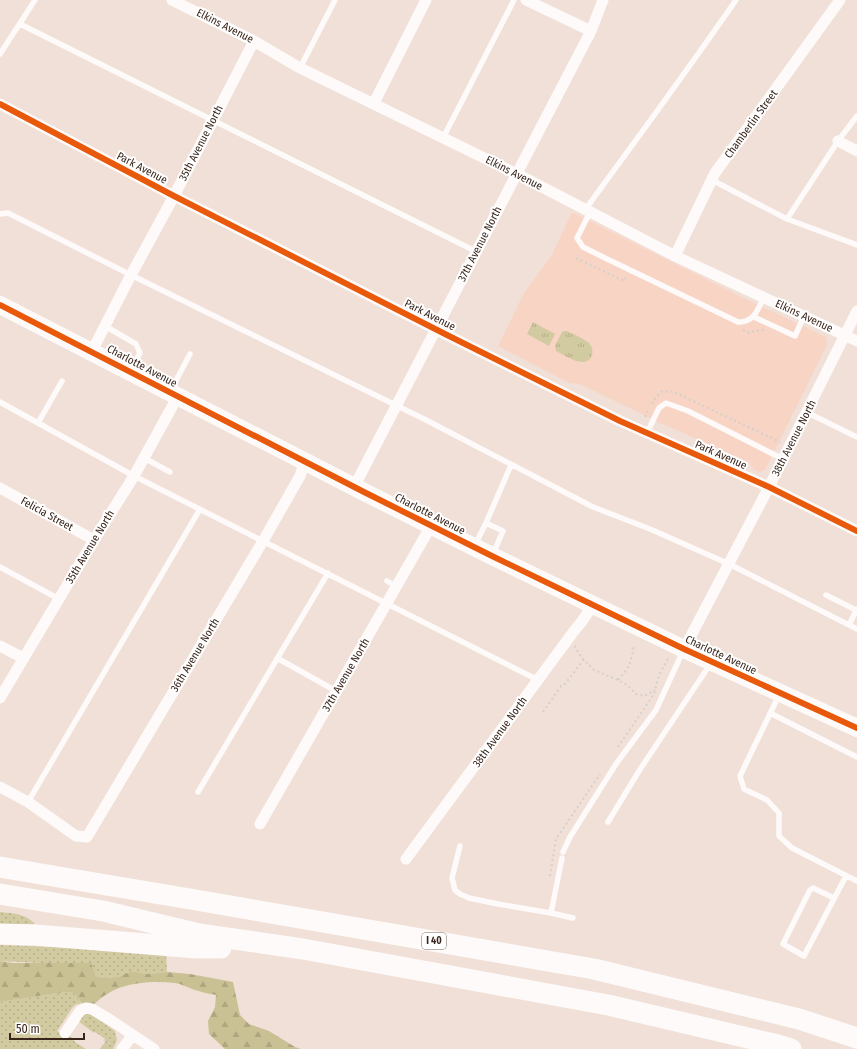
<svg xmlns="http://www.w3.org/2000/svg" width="857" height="1049" font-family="'Fira Sans Condensed',sans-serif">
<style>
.built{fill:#f7d4c4}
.grass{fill:url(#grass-dots)}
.forest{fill:url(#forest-firs)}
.park{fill:url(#park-tufts)}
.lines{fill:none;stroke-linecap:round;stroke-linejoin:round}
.path{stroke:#d5cfcc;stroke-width:2;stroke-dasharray:2 3;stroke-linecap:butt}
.service{stroke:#fdfaf9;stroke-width:5.5}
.minor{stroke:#fdfaf9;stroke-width:11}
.primary{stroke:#fdfaf9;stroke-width:18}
.motorway{stroke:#fdfaf9;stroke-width:21}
.cycleway-casing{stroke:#fff;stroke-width:8}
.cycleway{stroke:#e8590c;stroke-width:6}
.labels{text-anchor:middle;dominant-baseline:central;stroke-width:4;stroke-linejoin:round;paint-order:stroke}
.shield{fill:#fff;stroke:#74665f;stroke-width:1}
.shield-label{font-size:10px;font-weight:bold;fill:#38241a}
.street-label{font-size:11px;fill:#38241a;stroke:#fff}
</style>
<defs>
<pattern id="grass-dots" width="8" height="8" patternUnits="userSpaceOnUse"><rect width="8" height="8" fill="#d2caa1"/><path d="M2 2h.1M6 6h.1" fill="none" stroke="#b5ad8a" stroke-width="1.8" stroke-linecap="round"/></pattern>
<pattern id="forest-firs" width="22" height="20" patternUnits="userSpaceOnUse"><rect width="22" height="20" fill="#c9c194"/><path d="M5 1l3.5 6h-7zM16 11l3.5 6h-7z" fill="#ada67f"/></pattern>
<pattern id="park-tufts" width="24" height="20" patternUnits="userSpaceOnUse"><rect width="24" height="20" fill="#d2caa1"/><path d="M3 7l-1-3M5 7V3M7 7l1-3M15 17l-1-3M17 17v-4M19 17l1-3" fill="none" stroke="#b5ad8a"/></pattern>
</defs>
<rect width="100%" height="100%" fill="#f1e0d7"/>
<path class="built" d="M 572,212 L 752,302 L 826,337 L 827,345 L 765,470 L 760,472 L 754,470 L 749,462 L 658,422 L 580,384 L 569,383 L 498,346 L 524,293 L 552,255 Z"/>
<path class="grass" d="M 0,912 C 13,913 26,914 35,924 L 0,924 Z
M 0,945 L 103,949 L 166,953 L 167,972 L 146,974 L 131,971 L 118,977 L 103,978 L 96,976 L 93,969 L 41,963 L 0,961 Z
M 65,992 L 74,993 L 82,1003 L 75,1005 L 72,1008 L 57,1031 L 63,1035 L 72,1037 L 75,1042 L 86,1049 L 0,1049 L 0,1002 Z
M 89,1013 L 115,1031 L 117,1040 L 113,1049 L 100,1049 L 106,1041 L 104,1038 L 95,1032 L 94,1033 L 78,1021 L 82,1014 Z"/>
<path class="forest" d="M 0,961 L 13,963 L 91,963 L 96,976 L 103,978 L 118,977 L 131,971 L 146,974 L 167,972 L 190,974 L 233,982 L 240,1015 L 249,1024 L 269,1031 L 295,1047 L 301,1049 L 225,1049 L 209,1034 L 208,1021 L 215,1007 L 216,995 C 209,994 202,992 195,990 C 189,988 182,984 175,983 C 146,980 112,983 92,1007 L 82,1003 L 74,993 L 65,992 L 0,1002 Z"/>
<path class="park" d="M 533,322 L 555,334 L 549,346 L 527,334 Z
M 564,331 L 567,331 C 573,334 583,338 589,343 C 592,346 593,351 592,355 C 586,371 565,355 556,351 L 555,346 L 562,332 Z"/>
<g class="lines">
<path class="path" d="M 576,258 L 624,281 L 627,275
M 743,330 L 750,333 L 754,331 L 765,330
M 652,404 L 657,396 L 662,391 L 674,392 L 780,442
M 645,417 L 648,411
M 576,646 L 575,647 L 582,658 L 594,670 L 618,680 L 627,685 L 636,694 L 644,696 L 655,690
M 618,680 C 630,667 631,662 634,645
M 543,712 L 561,686 L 565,684 L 584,659
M 618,747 L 654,694 L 659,675 L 668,659
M 550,876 L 556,839 L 600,774
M 104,1040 L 112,1045"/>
<path class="service" d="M 20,24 L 477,252
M 0,54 L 35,0
M 300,68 L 335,0
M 443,138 L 514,0
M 712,180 L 787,219 L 857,245
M 585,210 C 636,140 687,71 736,0
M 590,212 L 577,238 L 583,247 L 603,257 L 738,322 C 754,323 758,309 764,297
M 0,214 L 8,213 L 131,275 L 426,420 L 593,507 L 650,529 L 729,564 L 857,629
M 787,219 L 838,141 L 857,116
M 754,317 L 795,336 L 804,316
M 105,326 L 136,344 L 140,353 L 131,369
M 171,390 L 190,354
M 0,402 L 134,476 L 538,680
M 806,412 L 857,437
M 38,423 L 62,381
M 647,433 L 659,408 L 666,403 L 688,411 L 783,459
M 144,458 L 170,472
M 486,523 L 511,465
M 475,545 L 486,523 L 503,531 L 493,554
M 0,567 L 59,599
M 387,581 L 397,587
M 826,595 L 856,610
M 849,625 L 857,609
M 277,658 L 336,691
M 779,695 L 740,776 L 744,789 L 767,800 L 779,813 L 779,836 L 792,848 L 857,881
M 770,713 L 857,757
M 198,792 L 328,573
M 28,802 L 200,509
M 608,822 L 639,771 L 711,663
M 460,846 L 452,878 L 455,890 L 460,894 L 469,898 L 498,904 L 551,913
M 563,852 L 570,837 L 616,764 L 656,710 L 683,651
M 562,858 L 551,913 L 573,918
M 834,898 L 813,888 L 810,890 L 783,944 L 804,956 L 846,876"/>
<path class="minor" d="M 172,0 L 254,41 L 300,68 L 517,174 L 675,256 L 857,341
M 526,0 L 591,31
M 374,103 L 426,0
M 0,104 L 174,196 L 447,335 L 620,421 L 769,487 L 857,531
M 838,141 L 857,151
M 675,256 L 715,173 L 840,0
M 92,351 L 131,275 L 174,196 L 254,41
M 354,487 L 591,31 L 603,0
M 0,488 L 94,540
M 0,646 L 23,658
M 684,649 L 769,487 L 857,311
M 0,698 L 94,540 L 134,476 L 178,396
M 0,787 L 28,802 L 76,836 L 87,837 L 263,541 L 300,476 L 305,461
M 260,824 L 431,526
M 406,859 L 574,631 L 583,620 L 593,604
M 65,1033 L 80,1011 L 86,1008 L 92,1009 L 112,1021 L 154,1049
M 122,1049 L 133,1035"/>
<path class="primary" d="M 0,305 L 364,492 L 492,556 L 684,649 L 857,728"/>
<path class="motorway" d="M 0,867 L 190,899 L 594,969 L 799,1019 L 857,1038
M 0,894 L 103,911 L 199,934 L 303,949 L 608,1005 L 778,1045 L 791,1049
M 0,934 L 35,935 L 197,948 L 221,948"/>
<defs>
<path id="cycleway" d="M 0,104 L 174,196 L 447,335 L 620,421 L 769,487 L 857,531
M 0,305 L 364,492 L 492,556 L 684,649 L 857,728"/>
</defs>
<use href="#cycleway" class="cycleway-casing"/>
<use href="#cycleway" class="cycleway"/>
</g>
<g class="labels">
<rect class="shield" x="422" y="933" width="24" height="16" rx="3"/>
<g class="shield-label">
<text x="434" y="941">I 40</text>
</g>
<g class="street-label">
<text transform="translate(225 26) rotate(27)">Elkins Avenue</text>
<text transform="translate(751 124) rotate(-54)">Chamberlin Street</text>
<text transform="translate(201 143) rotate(-63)">35th Avenue North</text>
<text transform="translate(142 168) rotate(28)">Park Avenue</text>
<text transform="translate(514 173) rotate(27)">Elkins Avenue</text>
<text transform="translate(480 244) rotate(-63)">37th Avenue North</text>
<text transform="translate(430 315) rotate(27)">Park Avenue</text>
<text transform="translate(804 316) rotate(25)">Elkins Avenue</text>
<text transform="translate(142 366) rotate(28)">Charlotte Avenue</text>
<text transform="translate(794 438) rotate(-63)">38th Avenue North</text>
<text transform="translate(721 455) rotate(24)">Park Avenue</text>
<text transform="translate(47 514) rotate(29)">Felicia Street</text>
<text transform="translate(430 514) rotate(27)">Charlotte Avenue</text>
<text transform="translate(90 547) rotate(-59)">35th Avenue North</text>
<text transform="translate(195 655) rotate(-59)">36th Avenue North</text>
<text transform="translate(721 655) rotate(25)">Charlotte Avenue</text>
<text transform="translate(346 675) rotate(-60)">37th Avenue North</text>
<text transform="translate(500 732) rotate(-54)">38th Avenue North</text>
</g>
</g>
<path d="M10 1033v6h74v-6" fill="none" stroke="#38241a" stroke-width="2"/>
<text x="16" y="1033" font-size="12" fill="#38241a" stroke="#ffffff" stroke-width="3" paint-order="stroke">50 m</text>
</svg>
